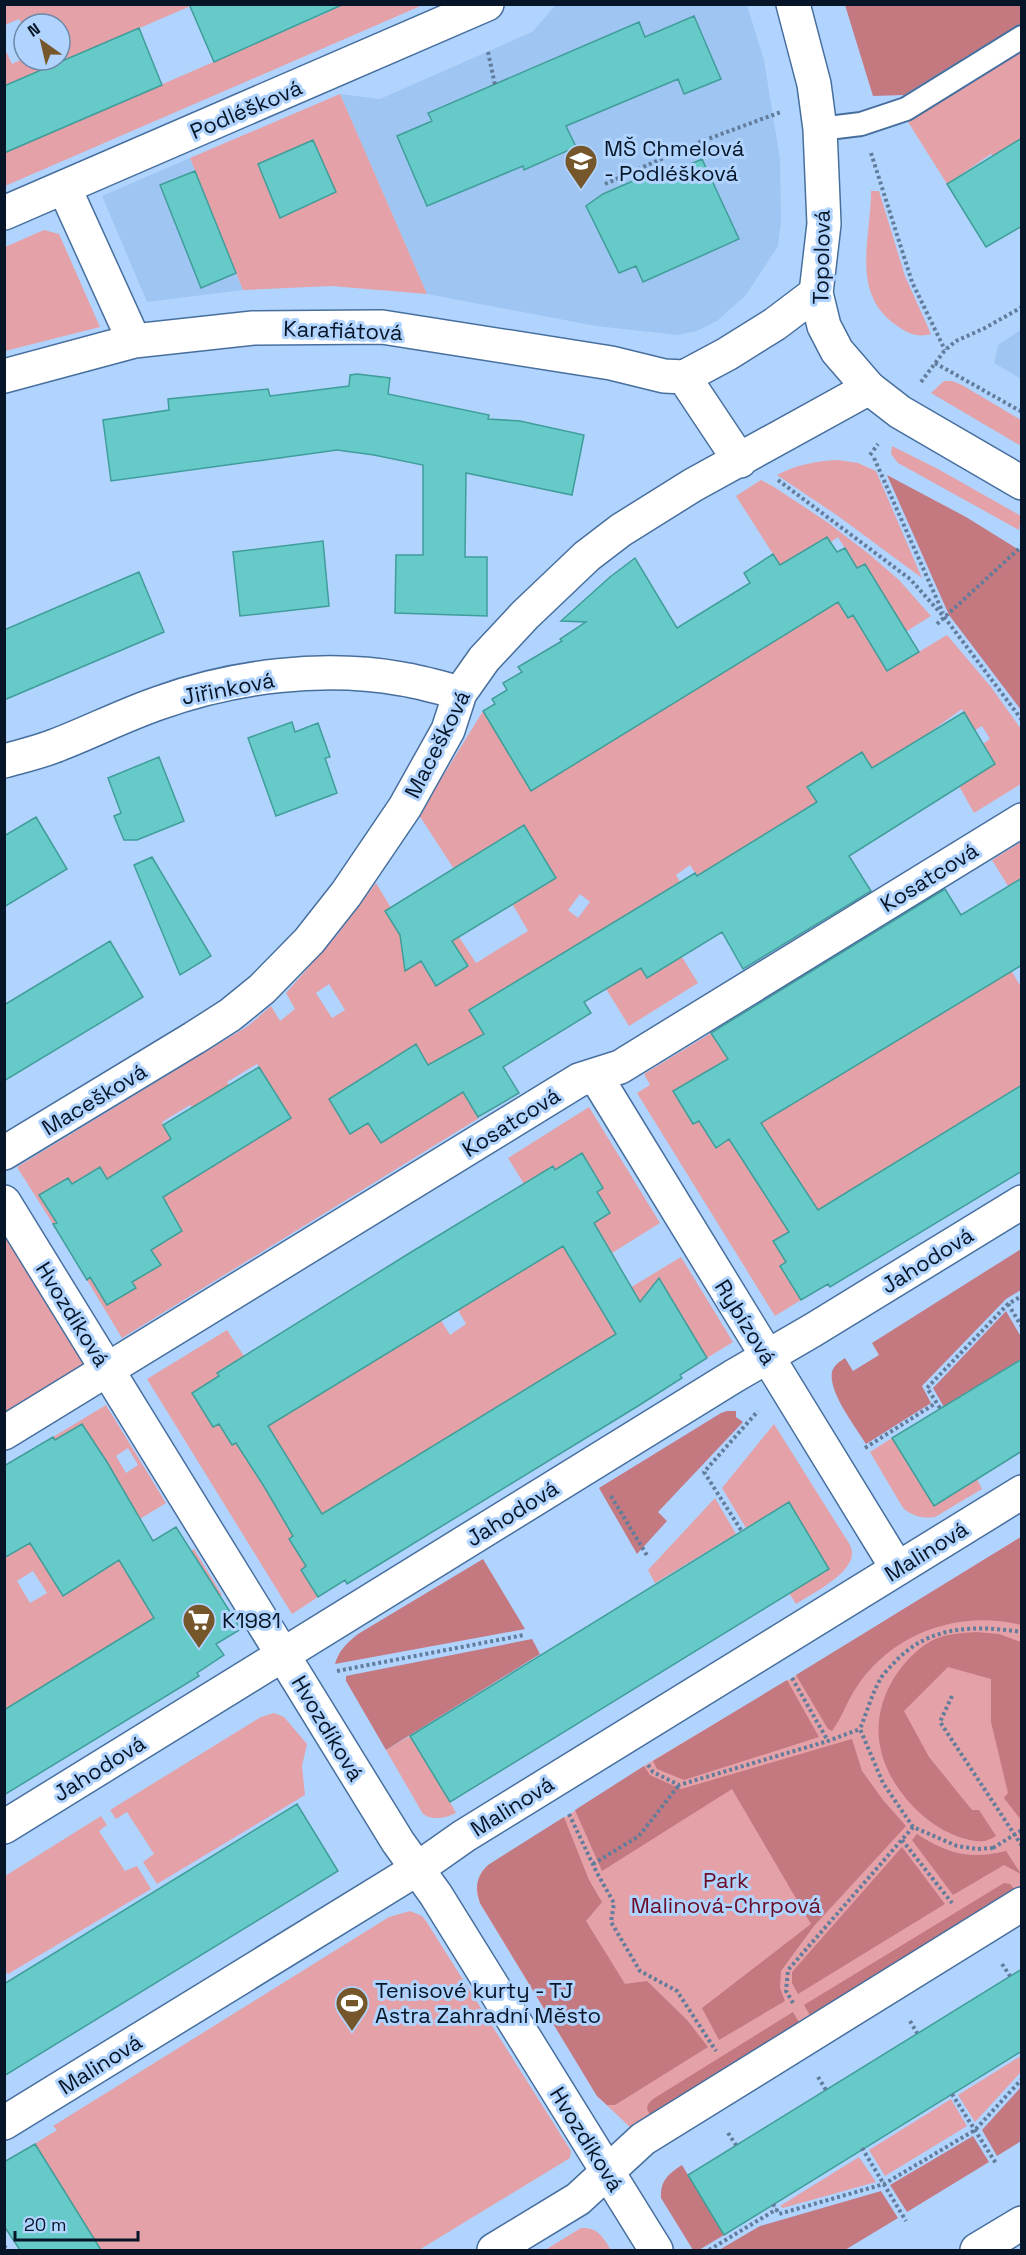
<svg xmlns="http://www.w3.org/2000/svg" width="1026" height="2255" font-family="'Space Grotesk',sans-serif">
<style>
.built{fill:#9fc5f2}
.green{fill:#e4a1a7;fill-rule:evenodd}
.forest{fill:#c47880}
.building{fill:#65cac8;stroke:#409d9a;stroke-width:1.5;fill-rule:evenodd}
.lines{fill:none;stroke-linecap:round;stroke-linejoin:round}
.lane-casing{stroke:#476f9e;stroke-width:26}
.street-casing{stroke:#476f9e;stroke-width:36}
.secondary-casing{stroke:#476f9e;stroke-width:36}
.path{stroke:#627c9b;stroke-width:4;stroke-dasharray:3 3;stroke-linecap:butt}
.lane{stroke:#fff;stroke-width:22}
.street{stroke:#fff;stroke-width:33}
.secondary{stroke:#fff;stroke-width:33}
.path-bridge{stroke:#627c9b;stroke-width:4;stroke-dasharray:3 3;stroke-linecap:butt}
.labels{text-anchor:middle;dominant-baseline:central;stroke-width:6;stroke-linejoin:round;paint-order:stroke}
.street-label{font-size:22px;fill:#061527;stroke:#b1d4fe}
.poi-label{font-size:22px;fill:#061527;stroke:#b1d4fe;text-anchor:start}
.park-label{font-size:22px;fill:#6a0c25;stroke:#b1d4fe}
</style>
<rect width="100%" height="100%" fill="#b1d4fe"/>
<path class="built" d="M 556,5 L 747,5 L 764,60 L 780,159 L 781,221 L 778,246 L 746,295 L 717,321 L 697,331 L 677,335 L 596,326 L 427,294 L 340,94 L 380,99 L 532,32 Z
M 190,158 L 243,290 L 147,302 L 102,196 Z
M 1021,330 L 1021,379 L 994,363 L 998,345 Z"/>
<path class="green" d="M 5,5 L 193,5 L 70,58 L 94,114 L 331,11 L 329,5 L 423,5 L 5,186 L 5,153 L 38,138 L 5,87 L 4,47 L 12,64 L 24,58 L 24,60 L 60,60 L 60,24 L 24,24 L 24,29 L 19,19 L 5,25 Z
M 1021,51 L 1021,138 L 993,156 L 991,154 L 947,184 L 908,122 Z
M 340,94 L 427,294 L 331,286 L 243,290 L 190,158 ZM 313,140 L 336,192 L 281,218 L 258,164 Z
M 871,191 L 879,191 L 905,276 L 931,334 C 917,338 907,333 896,325 C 850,293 871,239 871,191 Z
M 44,230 L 59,234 L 100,327 L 5,351 L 5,247 Z
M 944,381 L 952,381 L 962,385 L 1021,420 L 1021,446 L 931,393 Z
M 892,446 L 938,469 L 1021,516 L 1019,530 L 898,463 L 891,454 Z
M 838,460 L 858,463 L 876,471 L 922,578 L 838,516 L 777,475 C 796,465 816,461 838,460 Z
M 761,480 L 774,487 L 827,522 L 869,554 L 899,580 L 931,616 L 875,651 L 887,671 L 947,635 L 991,687 L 1021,729 L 1021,784 L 974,813 L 959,786 L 995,764 L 983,744 L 990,739 L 982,726 L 975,730 L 962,709 L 926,735 L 872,768 L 862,752 L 807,787 L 817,802 L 697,876 L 690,865 L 676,875 L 682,885 L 635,959 L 647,978 L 682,957 L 698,983 L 629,1026 L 579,945 L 480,1003 L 481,1029 L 502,1066 L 459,1085 L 479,1118 L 122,1338 L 87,1280 L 90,1277 L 136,1288 L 133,1282 L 160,1265 L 99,1167 L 71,1184 L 40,1195 L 57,1223 L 53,1224 L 17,1167 L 248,1026 L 271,1006 L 280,1021 L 295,1009 L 286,993 L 337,935 L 376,883 L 391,908 L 385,912 L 436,985 L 467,966 L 452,941 L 459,937 L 476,963 L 528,931 L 513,905 L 556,877 L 524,825 L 454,869 L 419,815 L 483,711 L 531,791 L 838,602 L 849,618 L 885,596 L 865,564 L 857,568 L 838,537 L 831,542 L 827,537 L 780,565 L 736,496 ZM 580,894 L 590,902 L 578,918 L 568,910 ZM 329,984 L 345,1010 L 332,1018 L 316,993 ZM 416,1045 L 428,1065 L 381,1142 L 368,1123 L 350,1133 L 329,1099 ZM 257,1064 L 284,1107 L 155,1150 L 171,1139 L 162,1122 L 190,1105 L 193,1108 L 229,1086 L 227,1082 Z
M 1021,842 L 1021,878 L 1008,886 L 992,860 Z
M 1011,970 L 1021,987 L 1021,1085 L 899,1160 L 885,1178 L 881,1171 L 830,1203 L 793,1239 L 789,1232 L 773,1241 L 786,1262 L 780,1266 L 801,1300 L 775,1316 L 637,1093 L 650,1085 L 644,1074 L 711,1033 L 728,1059 L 701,1075 L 703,1079 L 676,1096 L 693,1124 L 699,1121 L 716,1148 L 771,1109 L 775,1115 Z
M 589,1107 L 660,1223 L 580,1273 L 600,1306 L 681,1257 L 733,1342 L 707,1358 L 682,1317 L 468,1425 L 289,1539 L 306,1566 L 301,1570 L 318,1597 L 292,1614 L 147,1379 L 227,1330 L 244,1356 L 217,1372 L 219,1376 L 192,1393 L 213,1427 L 219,1424 L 232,1445 L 304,1404 L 407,1341 L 437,1314 L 450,1335 L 466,1324 L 458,1310 L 538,1252 L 609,1213 L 597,1192 L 603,1188 L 582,1154 L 555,1170 L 524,1184 L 508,1158 ZM 255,1473 L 306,1490 L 277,1508 Z
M 4,1223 L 87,1363 L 4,1418 Z
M 106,1405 L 166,1503 L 107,1539 L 104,1550 L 112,1565 L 120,1561 L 167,1565 L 194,1549 L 222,1595 L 197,1610 L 5,1710 L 5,1558 L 31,1542 L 82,1424 L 55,1440 L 53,1437 ZM 128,1448 L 138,1465 L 126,1473 L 116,1456 ZM 81,1569 L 88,1580 L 63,1596 L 56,1584 ZM 33,1571 L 47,1593 L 30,1603 L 17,1581 Z
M 774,1424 L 843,1534 C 847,1540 853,1548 852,1555 C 850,1575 811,1594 796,1604 L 789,1593 L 829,1569 L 789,1502 L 746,1528 L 722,1488 Z
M 892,1438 L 977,1479 L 982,1489 L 935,1517 C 923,1519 912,1516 903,1508 L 870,1452 Z
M 715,1498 L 736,1534 L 655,1583 L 648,1570 Z
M 1021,1537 L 1021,1889 L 632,2129 L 597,2096 L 480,1903 C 475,1890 476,1883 482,1871 L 647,1764 L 792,1678 Z
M 274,1713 L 284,1717 L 307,1744 L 302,1766 L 305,1795 L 157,1884 L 143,1862 L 154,1854 L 127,1812 L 116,1819 L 110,1810 L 261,1717 Z
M 410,1736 L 450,1802 L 456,1813 C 445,1818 434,1821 423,1814 L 386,1750 Z
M 101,1816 L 107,1825 L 99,1831 L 125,1871 L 137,1866 L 151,1889 L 8,1974 L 4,1969 L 5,1876 Z
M 410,1911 L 422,1916 L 426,1921 L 571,2151 L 570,2158 L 419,2250 L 20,2250 L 5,2226 L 5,2162 L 57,2130 L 53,2126 L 389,1917 Z
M 1021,2056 L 1021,2072 L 975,2122 L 958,2095 Z
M 951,2099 L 967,2126 L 885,2176 L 869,2150 Z
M 859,2157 L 876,2182 L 783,2208 L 780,2206 Z
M 581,2228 C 598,2227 603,2237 611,2250 L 545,2250 Z"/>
<path class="forest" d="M 845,5 L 1021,5 L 1021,23 L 904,95 L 873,96 Z
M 887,475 L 966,517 L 1021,551 L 1021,710 L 949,615 Z
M 1021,1249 L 1021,1290 L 1006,1299 L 922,1386 L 931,1403 L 866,1444 C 856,1427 828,1392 832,1372 C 834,1365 839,1362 845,1358 L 853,1371 L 879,1355 L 872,1343 Z
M 1006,1311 L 1021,1337 L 1021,1359 L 944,1407 L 933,1388 Z
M 727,1411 L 736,1411 L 736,1417 L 743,1422 L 658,1512 L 667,1521 L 637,1554 L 599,1488 L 721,1413 Z
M 1021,1537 L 1021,1625 C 958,1609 889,1634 854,1691 C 846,1704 841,1719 832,1731 L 828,1729 L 796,1675 Z
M 483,1559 L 525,1629 L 335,1664 C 339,1650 347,1643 358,1634 Z
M 976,1632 L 999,1634 L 1021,1642 L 1021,1820 L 1004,1798 L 1008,1793 L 991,1722 L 991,1679 L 948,1667 L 904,1711 L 929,1757 L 972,1810 L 979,1810 L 996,1836 C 985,1843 978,1842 966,1839 C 926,1829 887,1786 880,1746 C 872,1705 897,1661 931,1641 C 944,1634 961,1633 976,1632 Z
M 532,1639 L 540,1654 L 386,1750 L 346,1681 L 346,1676 Z
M 787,1680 L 819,1737 L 684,1780 L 657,1769 L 653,1761 Z
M 852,1739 L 862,1771 L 883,1800 L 906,1826 L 814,1926 L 781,1971 L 780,1988 L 785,2001 L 719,2040 L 702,2008 L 811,1924 L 732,1789 L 602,1871 L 575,1810 L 644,1766 L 650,1775 L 681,1789 Z
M 564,1817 L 589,1880 L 602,1902 L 586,1921 L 625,1984 L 647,1981 L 687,2020 L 708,2047 L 615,2105 L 607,2105 L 597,2096 L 480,1903 C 475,1887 476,1877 488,1865 Z
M 917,1834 C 948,1854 970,1860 1006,1851 L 1021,1874 L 1004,1865 L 953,1895 L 912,1840 Z
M 902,1847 L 945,1904 L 798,1994 L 792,1983 L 792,1972 Z
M 1004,1883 L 1010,1884 L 1017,1892 L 811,2017 L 804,2005 Z
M 793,2012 L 800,2024 L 651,2117 L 647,2109 L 648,2104 L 653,2099 Z
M 1021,2087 L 1021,2141 L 997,2156 L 982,2130 Z
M 973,2136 L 989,2162 L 907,2212 L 890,2185 Z
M 682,2165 L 724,2235 L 699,2250 L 693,2250 L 661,2198 C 660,2181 668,2174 682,2165 Z
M 881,2191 L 898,2218 L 845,2250 L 719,2250 L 760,2226 Z"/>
<path class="building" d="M 189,4 L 344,4 L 214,62 Z
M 694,16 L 721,79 L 684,94 L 678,79 L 566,126 L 576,147 L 524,170 L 523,166 L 427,206 L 397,136 L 432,121 L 428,113 L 639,22 L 645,37 Z
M 139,28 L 162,85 L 4,153 L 4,86 Z
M 1022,138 L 1022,226 L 986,247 L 947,184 Z
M 313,140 L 336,192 L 280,218 L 258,164 Z
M 702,159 L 739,239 L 643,282 L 636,266 L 619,273 L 586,206 L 603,194 L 665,167 L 668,174 Z
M 195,171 L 236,273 L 201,288 L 160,185 Z
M 357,374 L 390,378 L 388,394 L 489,415 L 488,419 L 520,421 L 584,435 L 572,495 L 466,473 L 465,557 L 487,557 L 487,616 L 395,613 L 396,555 L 423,555 L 423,465 L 374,455 L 337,450 L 111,481 L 103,420 L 169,410 L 168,399 L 268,389 L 270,396 L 349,386 L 350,375 Z
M 827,537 L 837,552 L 845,548 L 857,568 L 865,564 L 919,652 L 887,671 L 853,615 L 848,618 L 838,602 L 531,791 L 483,711 L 495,704 L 492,699 L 507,690 L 503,683 L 522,672 L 518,667 L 562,641 L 560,639 L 586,622 L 561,621 L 610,577 L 635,558 L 677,628 L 750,583 L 744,573 L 773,554 L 780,565 Z
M 323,541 L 329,606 L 240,616 L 233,552 Z
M 139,572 L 164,632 L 4,700 L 4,630 Z
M 964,712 L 995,764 L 849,856 L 871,891 L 743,969 L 722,932 L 647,978 L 641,968 L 584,1002 L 591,1013 L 503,1067 L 519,1093 L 478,1117 L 463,1092 L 381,1143 L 368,1123 L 350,1134 L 329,1099 L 416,1044 L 428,1065 L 484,1034 L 469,1010 L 695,873 L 697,876 L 817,802 L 807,787 L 862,752 L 872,768 Z
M 292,722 L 295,732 L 318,723 L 330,757 L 325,758 L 337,793 L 276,816 L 248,738 Z
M 159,757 L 184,821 L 137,840 L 124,840 L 114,816 L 121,813 L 108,778 Z
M 36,817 L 67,869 L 4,907 L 4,836 Z
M 524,825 L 556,878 L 452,941 L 468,966 L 436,986 L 421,961 L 405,971 L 400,935 L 385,911 Z
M 152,857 L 211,956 L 180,975 L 134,865 Z
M 1022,878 L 1022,965 L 761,1123 L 818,1210 L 1022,1085 L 1022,1171 L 830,1287 L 828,1284 L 801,1300 L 780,1266 L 786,1262 L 773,1241 L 789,1232 L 729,1139 L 716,1148 L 699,1121 L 693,1124 L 673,1091 L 728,1059 L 711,1033 L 945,889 L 961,915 Z
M 110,941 L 143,997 L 4,1081 L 4,1005 Z
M 259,1067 L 291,1118 L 163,1197 L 182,1231 L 151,1250 L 161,1265 L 132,1282 L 136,1288 L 107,1305 L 90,1277 L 87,1280 L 53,1224 L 57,1223 L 39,1195 L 68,1178 L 72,1184 L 100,1167 L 107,1179 L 171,1139 L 163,1125 Z
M 582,1153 L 603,1188 L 597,1192 L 610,1213 L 594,1223 L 640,1302 L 659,1278 L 707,1358 L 680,1375 L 682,1378 L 638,1406 L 375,1567 L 347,1584 L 345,1580 L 318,1597 L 301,1570 L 306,1566 L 289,1539 L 293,1536 L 265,1488 L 236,1443 L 232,1445 L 219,1424 L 213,1427 L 192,1393 L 219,1376 L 217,1373 L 408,1254 L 553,1166 L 555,1170 ZM 563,1246 L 616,1334 L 322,1514 L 268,1426 Z
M 1022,1359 L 1022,1451 L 934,1506 L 892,1438 Z
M 82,1424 L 107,1462 L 153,1541 L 176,1527 L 241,1629 L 216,1644 L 224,1655 L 197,1673 L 199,1676 L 4,1795 L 4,1710 L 154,1618 L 119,1560 L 63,1596 L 30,1543 L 4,1558 L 4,1466 L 53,1437 L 55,1440 Z
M 789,1502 L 829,1569 L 450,1802 L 410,1736 Z
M 297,1804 L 338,1871 L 4,2076 L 4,1984 Z
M 1022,1969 L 1022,2051 L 724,2235 L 688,2175 Z
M 35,2144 L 55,2176 L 101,2250 L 20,2250 L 4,2226 L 4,2162 Z"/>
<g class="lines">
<defs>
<path id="lane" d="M 820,129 L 861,124 L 906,109 L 1022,37"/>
<path id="street" d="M 64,187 L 134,341
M 4,213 L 487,4
M 4,376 L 134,341 L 253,328 L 382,327 L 611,363 L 664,376 L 684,377 L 727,354 L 775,324 L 816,293
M 684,377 L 740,461
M 4,761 C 22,756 40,752 57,745 C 91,732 124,715 159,703 C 234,676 323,665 402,679 C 422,682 441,688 460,693
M 595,1075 L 897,1568
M 4,1153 L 194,1038 L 230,1015 L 262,989 L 309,941 L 346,894 L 405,807 L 448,730 L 460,693 L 484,659 L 525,615 L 587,556 L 621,530 L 693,485 L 869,388
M 4,1202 L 398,1842 L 436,1895 L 656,2250
M 4,1433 L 579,1080 L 620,1067 L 1022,820
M 4,1827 L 734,1376 L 813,1330 L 1022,1202
M 4,2123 L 417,1869 L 464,1836 L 1022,1492
M 494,2250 L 578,2199 L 643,2139 L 1022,1904"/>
<path id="secondary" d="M 793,4 L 814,84 L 820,129 L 824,224 L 816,293 L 824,326 L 837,351 L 869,388 L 900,412 L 1022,483
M 977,2250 L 1022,2223"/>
</defs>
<use href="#lane" class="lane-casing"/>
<use href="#street" class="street-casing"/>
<use href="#secondary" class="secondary-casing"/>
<path class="path" d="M 488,52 L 495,85
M 871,153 L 912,282 L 945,350
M 605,184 L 697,143 L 781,112
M 935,363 L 1022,412
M 921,382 L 945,350 L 956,341 L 985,328 L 1022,307
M 870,455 L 878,444
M 874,458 L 943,613
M 778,480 L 910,579 L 945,618 L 1022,720
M 937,624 L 1022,546
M 1008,1304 L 1022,1327
M 940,1408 L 927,1388 L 1008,1304 L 1022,1296
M 865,1448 L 936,1403
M 611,1496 L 648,1557
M 741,1530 L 704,1472 L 758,1411
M 337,1671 L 524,1635
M 792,1678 L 828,1741
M 952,1696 L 940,1722 L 1022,1846
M 648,1765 L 653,1772 L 679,1785 L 828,1741 L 860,1729
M 569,1814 L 597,1873 L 614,1903 L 611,1922 L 640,1971 L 677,1991 L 716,2051
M 902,1840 L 952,1903
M 993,1848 L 977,1849 L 957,1846 L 913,1827 L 883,1783 L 860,1729 C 867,1712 872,1693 881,1678 C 884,1673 889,1668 893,1664 C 928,1625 974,1625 1022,1632
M 593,1864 L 639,1836 L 679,1785
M 1002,1964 L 1010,1976
M 793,2003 L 786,1991 L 788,1970 L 913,1827
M 910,2021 L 917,2033
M 818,2077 L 826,2090
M 952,2094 L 997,2165
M 728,2133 L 736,2145
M 862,2148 L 906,2221
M 773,2204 L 779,2214 L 884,2184 L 975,2130 L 1022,2079
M 4,2246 L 8,2250
M 709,2250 L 777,2209"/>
<use href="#lane" class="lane"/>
<use href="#street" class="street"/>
<use href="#secondary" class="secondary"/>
<path class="path-bridge" d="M 993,1848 L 1022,1830"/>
</g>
<defs>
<symbol id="school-pin" viewBox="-11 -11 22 30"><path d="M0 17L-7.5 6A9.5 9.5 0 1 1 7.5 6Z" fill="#76572c" stroke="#b1d4fe"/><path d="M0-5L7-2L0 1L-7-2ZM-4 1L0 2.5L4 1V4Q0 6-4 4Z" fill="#fff"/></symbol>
<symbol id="supermarket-pin" viewBox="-11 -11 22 30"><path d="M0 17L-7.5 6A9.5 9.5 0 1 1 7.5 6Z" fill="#76572c" stroke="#b1d4fe"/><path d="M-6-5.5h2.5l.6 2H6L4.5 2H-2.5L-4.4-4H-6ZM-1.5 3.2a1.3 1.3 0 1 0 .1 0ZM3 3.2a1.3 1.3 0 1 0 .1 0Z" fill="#fff"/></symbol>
<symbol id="stadium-pin" viewBox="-11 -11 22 30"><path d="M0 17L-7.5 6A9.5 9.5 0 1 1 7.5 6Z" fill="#76572c" stroke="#b1d4fe"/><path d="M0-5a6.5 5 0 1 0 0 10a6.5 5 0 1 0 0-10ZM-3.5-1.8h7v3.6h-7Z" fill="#fff"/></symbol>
</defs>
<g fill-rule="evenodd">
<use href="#school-pin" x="562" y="142" width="38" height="52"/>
<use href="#supermarket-pin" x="180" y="1601" width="38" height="52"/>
<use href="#stadium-pin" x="333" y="1984" width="38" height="52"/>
</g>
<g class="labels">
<g class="street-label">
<text transform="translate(246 109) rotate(-23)">Podléšková</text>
<text transform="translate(821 257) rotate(-89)">Topolová</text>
<text transform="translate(343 330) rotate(2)">Karafiátová</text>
<text transform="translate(228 688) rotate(-11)">Jiřinková</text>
<text transform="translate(437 744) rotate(-63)">Macešková</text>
<text transform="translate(929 877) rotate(-32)">Kosatcová</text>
<text transform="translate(94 1099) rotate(-31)">Macešková</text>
<text transform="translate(511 1122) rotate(-32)">Kosatcová</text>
<text transform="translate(927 1260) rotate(-32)">Jahodová</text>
<text transform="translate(73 1314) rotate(58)">Hvozdíková</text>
<text transform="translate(746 1322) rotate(58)">Rybízová</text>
<text transform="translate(512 1513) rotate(-32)">Jahodová</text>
<text transform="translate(926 1551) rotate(-32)">Malinová</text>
<text transform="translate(328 1728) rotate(59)">Hvozdíková</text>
<text transform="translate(99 1768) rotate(-32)">Jahodová</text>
<text transform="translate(512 1806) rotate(-32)">Malinová</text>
<text transform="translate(100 2064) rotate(-32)">Malinová</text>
<text transform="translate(587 2139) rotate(58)">Hvozdíková</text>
</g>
<g class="poi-label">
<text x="604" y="148">MŠ Chmelová<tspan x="604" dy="25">- Podléšková</tspan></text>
<text x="222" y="1620">K1981</text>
<text x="375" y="1990">Tenisové kurty - TJ<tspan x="375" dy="25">Astra Zahradní Město</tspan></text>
</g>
<g class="park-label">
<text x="726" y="1880">Park<tspan x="726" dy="25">Malinová-Chrpová</tspan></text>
</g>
</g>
<rect width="1026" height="2255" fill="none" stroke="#061527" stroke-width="12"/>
<g transform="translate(42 42) rotate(326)"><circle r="28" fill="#b1d4fe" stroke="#6d88a8" stroke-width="1.5"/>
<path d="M0-4.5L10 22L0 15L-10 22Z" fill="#76572c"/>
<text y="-9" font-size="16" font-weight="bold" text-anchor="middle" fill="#061527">N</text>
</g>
<path d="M15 2231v9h123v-9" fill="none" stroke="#061527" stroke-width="3"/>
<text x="24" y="2231" font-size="18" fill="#061527" stroke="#b1d4fe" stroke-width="4.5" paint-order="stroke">20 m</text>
</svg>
